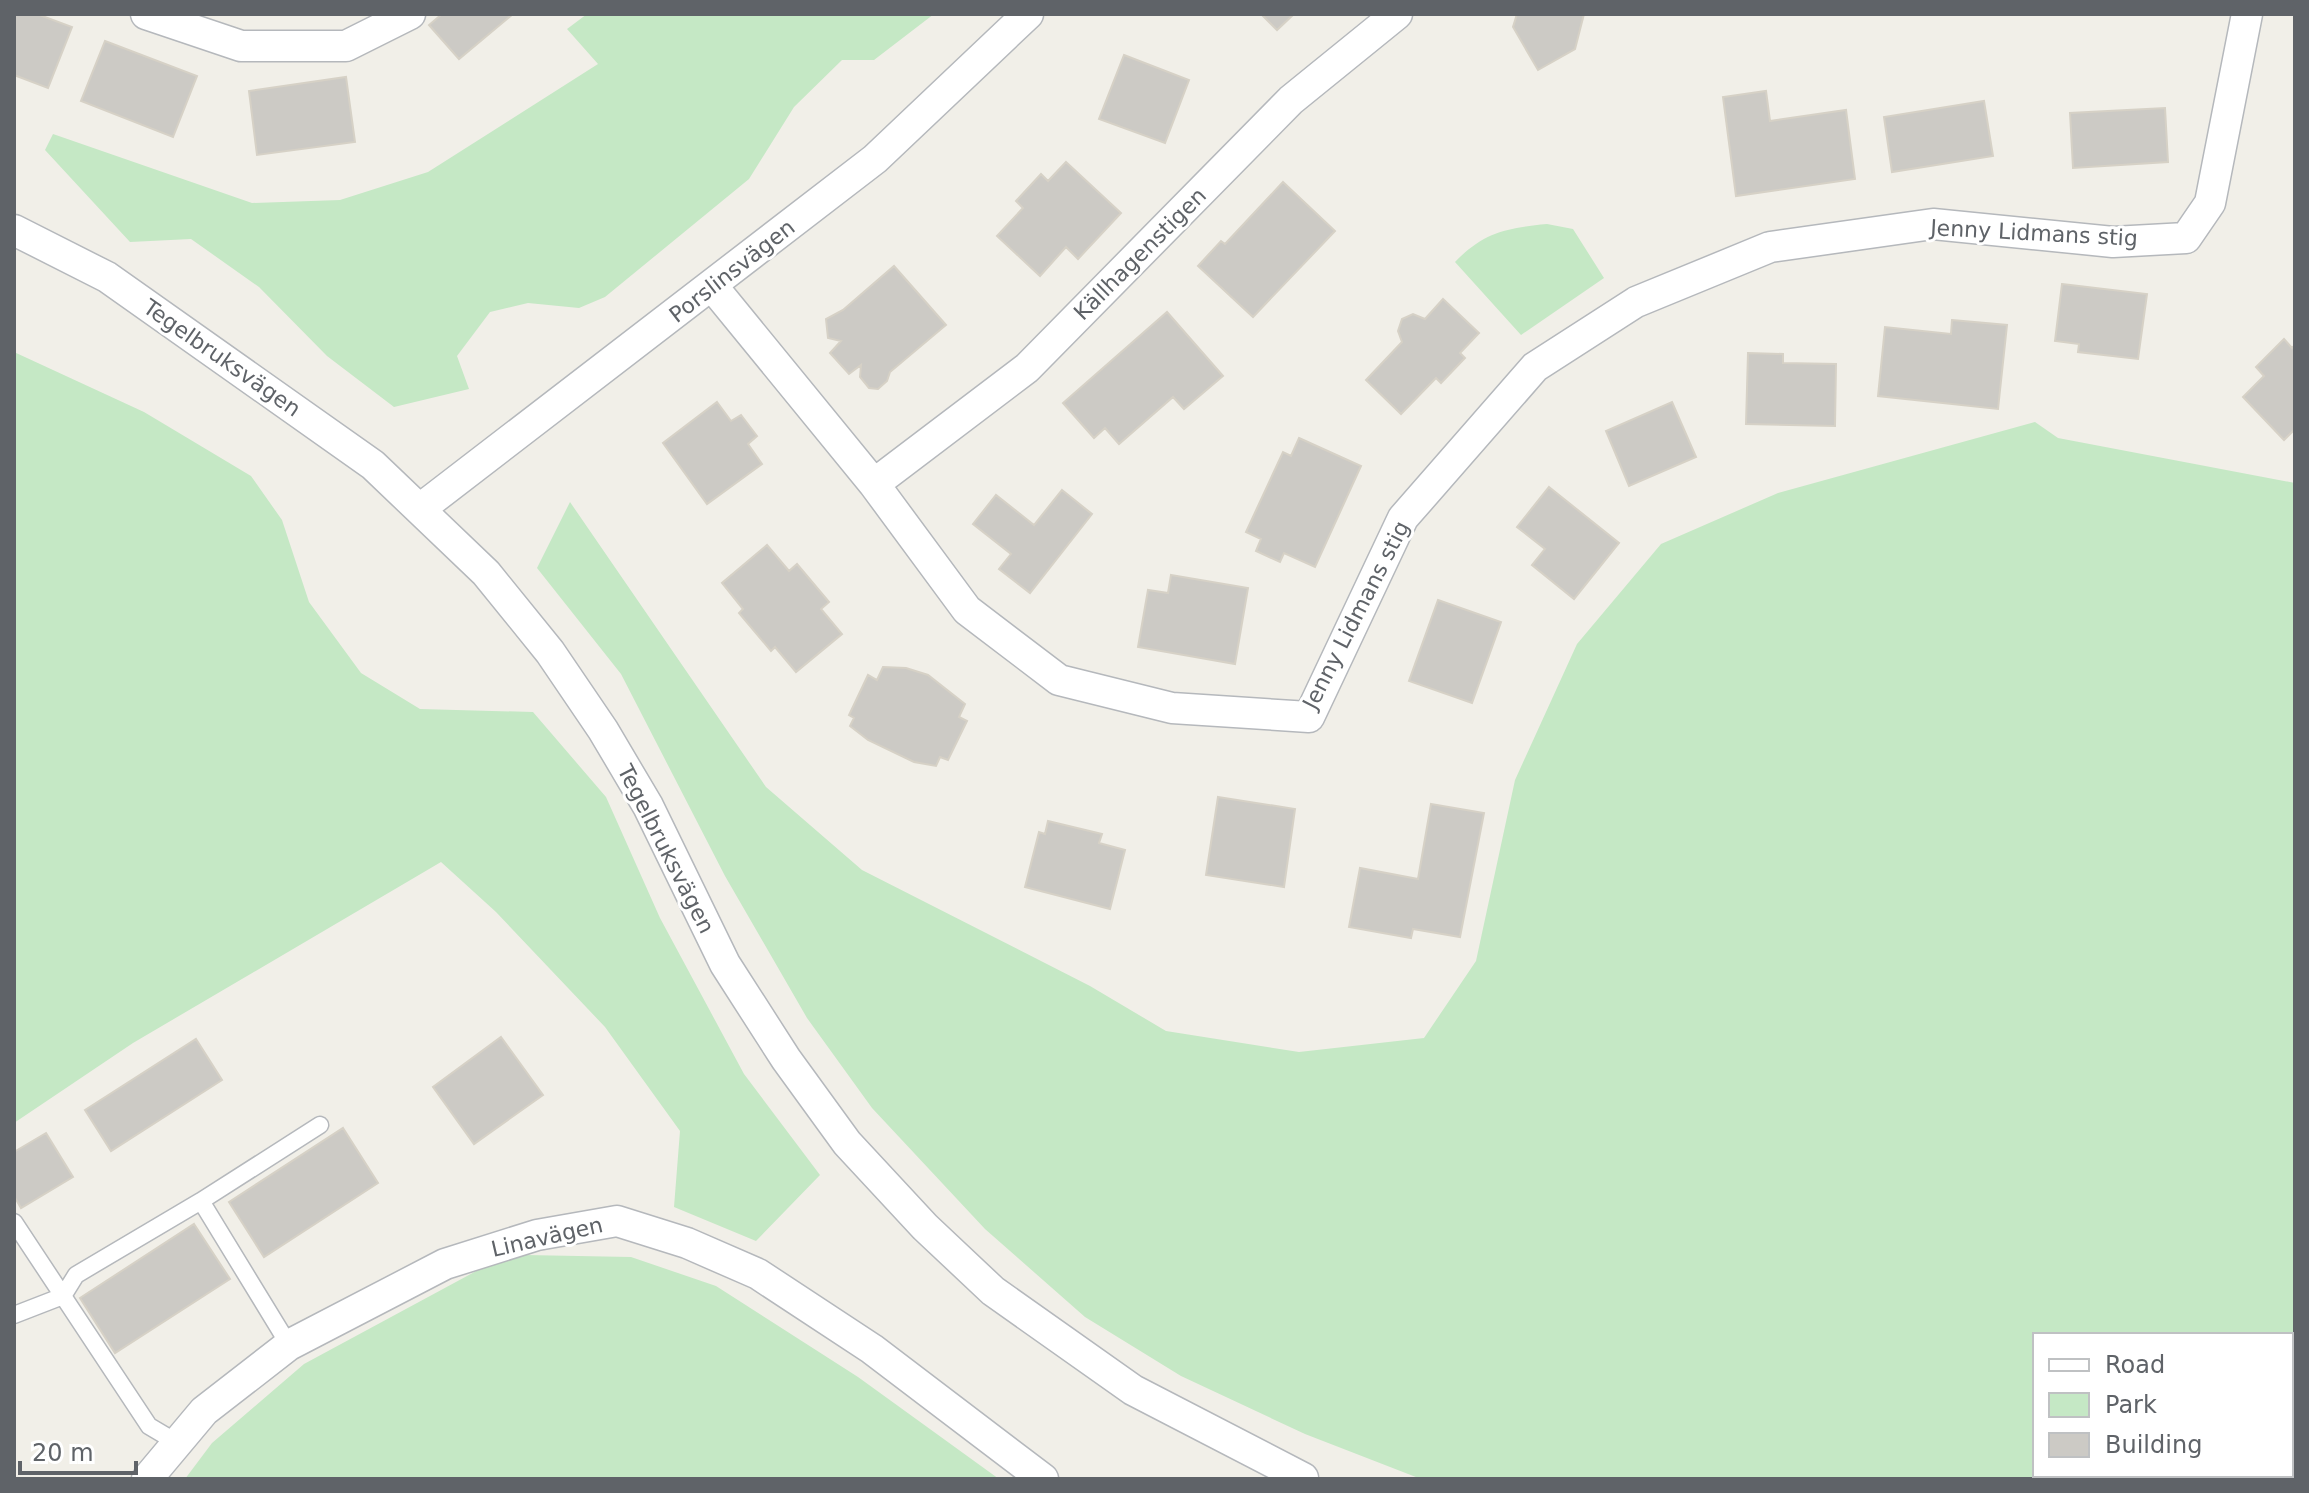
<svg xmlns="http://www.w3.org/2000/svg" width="2309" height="1493" font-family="'DejaVu Sans',sans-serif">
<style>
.green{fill:#c5e8c5;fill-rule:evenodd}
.building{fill:#cccac5;stroke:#d6d1c6;stroke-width:2}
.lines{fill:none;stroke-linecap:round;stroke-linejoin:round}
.lane-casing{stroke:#b5b8bc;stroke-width:19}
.street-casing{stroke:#b5b8bc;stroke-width:33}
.lane{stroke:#fff;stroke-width:16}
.street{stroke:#fff;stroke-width:30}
.labels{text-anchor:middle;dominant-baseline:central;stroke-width:6;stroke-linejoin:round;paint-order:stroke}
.street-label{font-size:22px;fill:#5f6368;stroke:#fff}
</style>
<rect width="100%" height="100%" fill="#f1efe8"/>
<path class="green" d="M 587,14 L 934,14 L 874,60 L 842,60 L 794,107 L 749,179 L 605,297 L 579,308 L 528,303 L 490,312 L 457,356 L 469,389 L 394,407 L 327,356 L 259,287 L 191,239 L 130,242 L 45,150 L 53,134 L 252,203 L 340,200 L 428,172 L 598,64 L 567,29 Z
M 1547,224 L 1573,229 L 1604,278 L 1521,335 L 1455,262 C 1484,232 1506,228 1547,224 Z
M 14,352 L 144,412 L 251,476 L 282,520 L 309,602 L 361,673 L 420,709 L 533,712 L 606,797 L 660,918 L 744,1074 L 820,1175 L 756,1241 L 674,1207 L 680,1131 L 605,1027 L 496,912 L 441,862 L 133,1043 L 14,1123 Z
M 2035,422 L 2058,438 L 2295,483 L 2295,1479 L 1421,1479 L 1305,1434 L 1181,1376 L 1085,1317 L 985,1229 L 872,1108 L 807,1018 L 725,876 L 621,674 L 537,568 L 570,502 L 766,787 L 862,870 L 1090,986 L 1166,1031 L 1299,1052 L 1424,1038 L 1476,961 L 1515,780 L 1577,644 L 1661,544 L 1778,493 ZM 2291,1335 L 2291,1475 L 2035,1475 L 2035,1335 Z
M 525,1255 L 631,1257 L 716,1286 L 858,1377 L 999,1479 L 185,1479 L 212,1443 L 304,1364 L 480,1269 Z"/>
<path class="building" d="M 14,14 L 37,14 L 72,27 L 48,88 L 14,75 Z
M 442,14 L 513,14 L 459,59 L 429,25 Z
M 1261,14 L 1294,14 L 1277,30 Z
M 1517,14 L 1584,14 L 1575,49 L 1538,70 L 1513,27 Z
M 105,41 L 197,76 L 173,137 L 81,101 Z
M 1124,55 L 1189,80 L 1165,143 L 1099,119 Z
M 346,77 L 355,142 L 257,155 L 249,91 Z
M 1766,91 L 1770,121 L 1846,110 L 1855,179 L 1736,196 L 1723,97 Z
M 1984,101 L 1993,156 L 1892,172 L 1884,117 Z
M 2165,108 L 2168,162 L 2073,168 L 2070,113 Z
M 1066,162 L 1121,213 L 1078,259 L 1066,247 L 1040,276 L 997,236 L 1023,208 L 1016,201 L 1041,174 L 1048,181 Z
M 1283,182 L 1335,231 L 1253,317 L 1198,266 L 1221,241 L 1225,244 Z
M 894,266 L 946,325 L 890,372 L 887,381 L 878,389 L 869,388 L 860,377 L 861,365 L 849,374 L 830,353 L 841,341 L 828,338 L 826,319 L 843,310 Z
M 2062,284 L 2147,294 L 2138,359 L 2078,352 L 2079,344 L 2055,341 Z
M 1443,299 L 1479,333 L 1460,353 L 1465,358 L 1441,383 L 1436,378 L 1401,414 L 1366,380 L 1402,342 L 1398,331 L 1402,319 L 1413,314 L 1425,319 Z
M 1167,312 L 1223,376 L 1184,409 L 1173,397 L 1119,444 L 1105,428 L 1094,438 L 1063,403 Z
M 1952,320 L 2007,325 L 1998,409 L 1878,396 L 1885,327 L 1951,334 Z
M 2284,339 L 2292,348 L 2295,345 L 2295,429 L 2284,440 L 2243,397 L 2264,376 L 2256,367 Z
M 1748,353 L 1783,354 L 1783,363 L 1836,364 L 1835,426 L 1746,424 Z
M 717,402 L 731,421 L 741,415 L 757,436 L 748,444 L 762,464 L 707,504 L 663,443 Z
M 1672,402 L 1696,457 L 1629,486 L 1606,431 Z
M 1299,438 L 1361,466 L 1315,567 L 1284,553 L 1280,562 L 1256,551 L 1261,539 L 1246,532 L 1283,452 L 1291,456 Z
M 1549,487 L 1619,543 L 1574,599 L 1532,565 L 1545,549 L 1517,527 Z
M 1062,490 L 1092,514 L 1030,593 L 999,569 L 1011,554 L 973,524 L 996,495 L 1034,525 Z
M 767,545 L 789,571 L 797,564 L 829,602 L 821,609 L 842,634 L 796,672 L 775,647 L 771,651 L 739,613 L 743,609 L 722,583 Z
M 1171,575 L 1248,588 L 1235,664 L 1138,647 L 1148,590 L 1168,593 Z
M 1438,600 L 1501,622 L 1472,703 L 1409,681 Z
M 883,667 L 906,668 L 928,675 L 965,704 L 959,717 L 967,721 L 948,760 L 940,757 L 936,766 L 914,762 L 868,740 L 850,726 L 854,718 L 849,715 L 868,675 L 877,680 Z
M 1218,797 L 1295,809 L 1284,887 L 1206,875 Z
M 1431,804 L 1484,813 L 1460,937 L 1413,929 L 1411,938 L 1349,927 L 1360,868 L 1418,879 Z
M 1048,821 L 1102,834 L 1099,843 L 1125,850 L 1110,909 L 1025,887 L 1039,832 L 1045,834 Z
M 501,1037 L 543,1095 L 474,1144 L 433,1087 Z
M 196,1039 L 222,1080 L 111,1151 L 85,1110 Z
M 343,1128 L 378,1183 L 264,1257 L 229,1202 Z
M 46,1133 L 73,1177 L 21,1208 L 14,1196 L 14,1152 Z
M 194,1224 L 230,1279 L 115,1353 L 80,1298 Z"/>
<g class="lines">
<defs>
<path id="lane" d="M 14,1222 L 149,1426 L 176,1442
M 14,1315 L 63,1296 L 76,1275 L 201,1201
M 289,1345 L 201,1201 L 320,1125"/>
<path id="street" d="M 146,14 L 241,46 L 346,46 L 410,14
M 14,230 L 107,277 L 373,465 L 486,573 L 550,652 L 603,730 L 648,806 L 725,964 L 786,1059 L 847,1143 L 925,1227 L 993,1291 L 1133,1390 L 1303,1478
M 713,287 L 874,484 L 967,610 L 1059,680 L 1172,708 L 1309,717 L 1403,518 L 1535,367 L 1636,302 L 1770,247 L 1933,224 L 2113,242 L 2186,238 L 2210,203 L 2247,14
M 874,484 L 1027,368 L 1291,100 L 1397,14
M 420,509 L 875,159 L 1028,14
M 147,1479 L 204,1411 L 289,1345 L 445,1264 L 537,1235 L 617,1221 L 687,1243 L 758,1274 L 872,1349 L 1043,1479"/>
</defs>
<use href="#lane" class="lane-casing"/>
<use href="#street" class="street-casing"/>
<use href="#lane" class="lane"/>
<use href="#street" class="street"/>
</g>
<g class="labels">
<g class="street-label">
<text transform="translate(2034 233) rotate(3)">Jenny Lidmans stig</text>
<text transform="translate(1140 254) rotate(-45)">Källhagenstigen</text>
<text transform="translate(732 271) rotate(-38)">Porslinsvägen</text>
<text transform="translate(222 358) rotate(35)">Tegelbruksvägen</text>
<text transform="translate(1356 615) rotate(-63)">Jenny Lidmans stig</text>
<text transform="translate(666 849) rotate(63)">Tegelbruksvägen</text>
<text transform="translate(547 1237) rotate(-13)">Linavägen</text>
</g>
</g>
<rect width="2309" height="1493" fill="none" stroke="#5f6368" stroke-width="32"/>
<rect x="2033" y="1333" width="260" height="144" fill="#ffffff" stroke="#bfc1c3" stroke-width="2"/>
<rect x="2049" y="1359" width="40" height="12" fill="#ffffff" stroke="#bfc1c3" stroke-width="2"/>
<text x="2105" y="1373" font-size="24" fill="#5f6368">Road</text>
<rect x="2049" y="1393" width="40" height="24" fill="#c5e8c5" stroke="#bfc1c3" stroke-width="2"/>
<text x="2105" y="1413" font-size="24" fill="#5f6368">Park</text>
<rect x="2049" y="1433" width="40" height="24" fill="#cccac5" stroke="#bfc1c3" stroke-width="2"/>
<text x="2105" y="1453" font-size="24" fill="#5f6368">Building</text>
<path d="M20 1461v12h116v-12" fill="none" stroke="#5f6368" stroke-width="4"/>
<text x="32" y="1461" font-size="24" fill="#5f6368" stroke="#ffffff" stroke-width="6" paint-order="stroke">20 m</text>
</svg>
